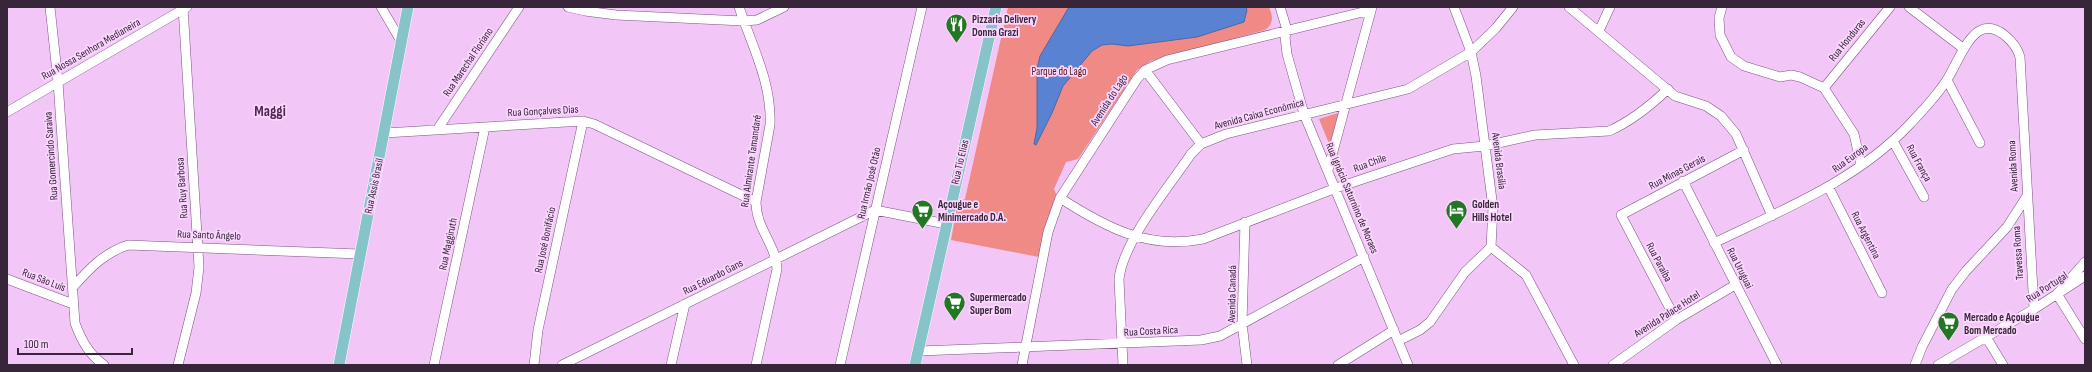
<svg xmlns="http://www.w3.org/2000/svg" width="2092" height="372" font-family="'Sofia Sans Condensed',sans-serif">
<style>
.green{fill:#f08a86}
.water{fill:#5982d2;stroke:#4f66a4}
.lines{fill:none;stroke-linecap:round;stroke-linejoin:round}
.minor-casing{stroke:#7c5581;stroke-width:10}
.major-casing{stroke:#fff;stroke-width:12}
.minor{stroke:#fff;stroke-width:9}
.major{stroke:#86c4ca;stroke-width:11}
.labels{text-anchor:middle;dominant-baseline:central;stroke-width:3.5;stroke-linejoin:round;paint-order:stroke}
.poi-label{font-size:11px;font-weight:bold;fill:#372639;stroke:#fbd7ff;text-anchor:start}
.street-label{font-size:11px;fill:#372639;stroke:#fbd7ff}
.park-label{font-size:11px;fill:#541215;stroke:#fbd7ff}
.district-label{font-size:15px;font-weight:bold;fill:#4d2851;stroke:#fbd7ff}
</style>
<rect width="100%" height="100%" fill="#f3c6f8"/>
<path class="green" d="M 1008,7 L 1269,7 C 1273,16 1274,24 1265,30 L 1151,61 L 1137,70 L 1078,159 L 1066,162 L 1054,189 L 1057,196 L 1044,231 L 1039,257 L 951,240 L 958,202 L 965,199 Z
M 1341,112 L 1332,151 L 1319,119 Z"/>
<path class="water" d="M 1069,7 L 1246,7 L 1247,10 L 1244,22 L 1197,37 L 1128,46 L 1112,44 L 1102,45 L 1092,51 L 1063,86 L 1052,113 L 1036,145 L 1034,144 L 1037,128 L 1037,69 L 1040,56 Z"/>
<g class="lines">
<defs>
<path id="minor" d="M 50,7 L 58,82 L 75,323 C 81,340 89,355 104,365
M 381,7 L 401,41
M 568,7 L 585,11 L 616,15 L 743,21 L 757,20 L 784,7
M 739,7 C 752,46 772,83 770,125 L 756,202 C 756,229 776,244 777,269 L 756,365
M 1280,7 L 1287,30 L 1285,37 L 1287,54 L 1304,114 L 1408,365
M 1454,7 L 1471,52 L 1476,76 L 1493,208 L 1491,247
M 1569,7 L 1675,96 L 1706,106 L 1721,116 L 1736,134 L 1772,216
M 1722,7 L 1719,18 L 1720,35 L 1731,57 L 1744,66 L 1780,77 L 1791,75 L 1800,77 L 1824,88 L 1854,134 L 1861,165
M 1909,7 L 1964,49
M 1599,31 L 1610,7
M 1145,70 L 1201,144
M 1947,80 L 1980,143
M 1824,88 L 1890,7
M 7,112 L 187,7
M 437,130 L 519,7
M 385,133 L 583,121 L 594,124 L 756,202
M 1893,141 L 1924,197
M 1328,170 L 1372,7
M 1683,181 L 1777,365
M 1829,188 L 1882,293
M 1060,198 C 1105,227 1147,250 1203,239 L 1336,188 L 1453,149 L 1485,146 L 1535,135 L 1609,131 C 1632,121 1650,106 1668,89
M 875,210 L 946,224
M 1245,222 L 1242,323 L 1247,365
M 1714,243 C 1782,210 1856,181 1909,125 C 1922,111 1938,95 1948,78 C 1956,65 1966,39 1979,31 C 1996,21 2016,43 2020,57 L 2034,309
M 1491,247 L 1526,275 L 1574,365
M 2085,262 L 2057,294 L 2085,339
M 7,279 L 73,304
M 73,287 C 90,268 104,253 128,245 L 360,254
M 1676,320 L 1621,215 L 1744,150
M 1986,337 L 2003,365
M 1398,341 L 1420,330 L 1430,322 L 1465,272 L 1491,247
M 919,351 L 1201,340 L 1220,336 L 1364,257
M 178,365 L 196,293 L 199,267 L 183,7
M 434,365 L 485,127
M 534,365 L 538,330 L 583,121
M 562,365 L 875,210
M 671,365 L 685,304
M 840,365 L 922,7
M 1022,365 L 1048,232 L 1060,198 L 1137,79 L 1145,70 L 1167,60 L 1371,10
M 1123,365 L 1119,279 C 1123,241 1169,187 1191,154 L 1201,144 L 1226,134 L 1408,89 L 1471,52 L 1496,28 L 1513,7
M 1338,365 L 1394,330
M 1613,365 L 1676,320 L 1735,285
M 1915,365 L 1922,347 L 1952,289 L 1966,271 L 2007,227 L 2027,196
M 1938,365 L 2034,309 L 2085,276"/>
<path id="major" d="M 339,365 L 408,7
M 915,365 L 996,7"/>
</defs>
<use href="#minor" class="minor-casing"/>
<use href="#major" class="major-casing"/>
<use href="#minor" class="minor"/>
<use href="#major" class="major"/>
</g>
<defs>
<symbol id="restaurant-pin" viewBox="-11 -11 22 30"><path d="M0 17L-7.5 6A9.5 9.5 0 1 1 7.5 6Z" fill="#272" stroke="#fbd7ff"/><path d="M-5-6h1v4h1v-4h1v4h1v-4h1v5L-1.5 .5V6h-2V.5L-5-1ZM5-6V6H3V1.5H1.5Q1.5-4 5-6Z" fill="#fff"/></symbol>
<symbol id="supermarket-pin" viewBox="-11 -11 22 30"><path d="M0 17L-7.5 6A9.5 9.5 0 1 1 7.5 6Z" fill="#272" stroke="#fbd7ff"/><path d="M-6-5.5h2.5l.6 2H6L4.5 2H-2.5L-4.4-4H-6ZM-1.5 3.2a1.3 1.3 0 1 0 .1 0ZM3 3.2a1.3 1.3 0 1 0 .1 0Z" fill="#fff"/></symbol>
<symbol id="hotel-pin" viewBox="-11 -11 22 30"><path d="M0 17L-7.5 6A9.5 9.5 0 1 1 7.5 6Z" fill="#272" stroke="#fbd7ff"/><path d="M-6-4.5h1.5V1H6V5H4.5V3h-9V5H-6ZM-4 0a1.8 1.8 0 1 1 3.6 0ZM.5 0V-2.5h3Q6-2.5 6 0Z" fill="#fff"/></symbol>
</defs>
<g fill-rule="evenodd">
<use href="#restaurant-pin" x="944" y="12" width="25" height="34"/>
<use href="#supermarket-pin" x="910" y="198" width="25" height="34"/>
<use href="#hotel-pin" x="1444" y="198" width="25" height="34"/>
<use href="#supermarket-pin" x="942" y="290" width="25" height="34"/>
<use href="#supermarket-pin" x="1936" y="310" width="25" height="34"/>
</g>
<g class="labels">
<g class="poi-label">
<text x="972" y="19">Pizzaria Delivery<tspan x="972" dy="13">Donna Grazi</tspan></text>
<text x="938" y="204">Açougue e<tspan x="938" dy="13">Minimercado D.A.</tspan></text>
<text x="1472" y="204">Golden<tspan x="1472" dy="13">Hills Hotel</tspan></text>
<text x="970" y="297">Supermercado<tspan x="970" dy="13">Super Bom</tspan></text>
<text x="1964" y="317">Mercado e Açougue<tspan x="1964" dy="13">Bom Mercado</tspan></text>
</g>
<g class="street-label">
<text transform="translate(1847 40) rotate(-51)">Rua Honduras</text>
<text transform="translate(91 49) rotate(-30)">Rua Nossa Senhora Medianeira</text>
<text transform="translate(468 62) rotate(-56)">Rua Marechal Floriano</text>
<text transform="translate(1109 100) rotate(-57)">Avenida do Lago</text>
<text transform="translate(543 111) rotate(-3)">Rua Gonçalves Dias</text>
<text transform="translate(1259 114) rotate(-15)">Avenida Caixa Econômica</text>
<text transform="translate(51 156) rotate(-94)">Rua Gomercindo Saraiva</text>
<text transform="translate(1850 158) rotate(-36)">Rua Europa</text>
<text transform="translate(751 161) rotate(-82)">Rua Almirante Tamandaré</text>
<text transform="translate(1499 161) rotate(83)">Avenida Brasília</text>
<text transform="translate(960 162) rotate(-77)">Rua Tio Elias</text>
<text transform="translate(1370 163) rotate(-20)">Rua Chile</text>
<text transform="translate(1919 163) rotate(61)">Rua França</text>
<text transform="translate(2013 166) rotate(-93)">Avenida Roma</text>
<text transform="translate(1677 172) rotate(-28)">Rua Minas Gerais</text>
<text transform="translate(869 183) rotate(-77)">Rua Irmão José Otão</text>
<text transform="translate(374 186) rotate(-78)">Rua Assis Brasil</text>
<text transform="translate(182 188) rotate(-94)">Rua Ruy Barbosa</text>
<text transform="translate(1352 198) rotate(67)">Rua Ignácio Saturnino de Moraes</text>
<text transform="translate(209 235) rotate(2)">Rua Santo Ângelo</text>
<text transform="translate(1866 235) rotate(63)">Rua Argentina</text>
<text transform="translate(545 240) rotate(-78)">Rua José Bonifácio</text>
<text transform="translate(448 244) rotate(-78)">Rua Maggiruth</text>
<text transform="translate(2018 253) rotate(-94)">Travessa Roma</text>
<text transform="translate(1659 262) rotate(62)">Rua Paraíba</text>
<text transform="translate(1740 268) rotate(63)">Rua Uruguai</text>
<text transform="translate(713 277) rotate(-27)">Rua Eduardo Gans</text>
<text transform="translate(44 280) rotate(21)">Rua São Luís</text>
<text transform="translate(2047 287) rotate(-33)">Rua Portugal</text>
<text transform="translate(1232 294) rotate(-89)">Avenida Canadá</text>
<text transform="translate(1667 314) rotate(-33)">Avenida Palace Hotel</text>
<text transform="translate(1151 331) rotate(-3)">Rua Costa Rica</text>
</g>
<g class="park-label">
<text x="1059" y="71">Parque do Lago</text>
</g>
<g class="district-label">
<text x="270" y="111">Maggi</text>
</g>
</g>
<rect width="2092" height="372" fill="none" stroke="#372639" stroke-width="16"/>
<path d="M18 348v6h114v-6" fill="none" stroke="#372639" stroke-width="2"/>
<text x="24" y="348" font-size="12" fill="#372639" stroke="#fbd7ff" stroke-width="3" paint-order="stroke">100 m</text>
</svg>
